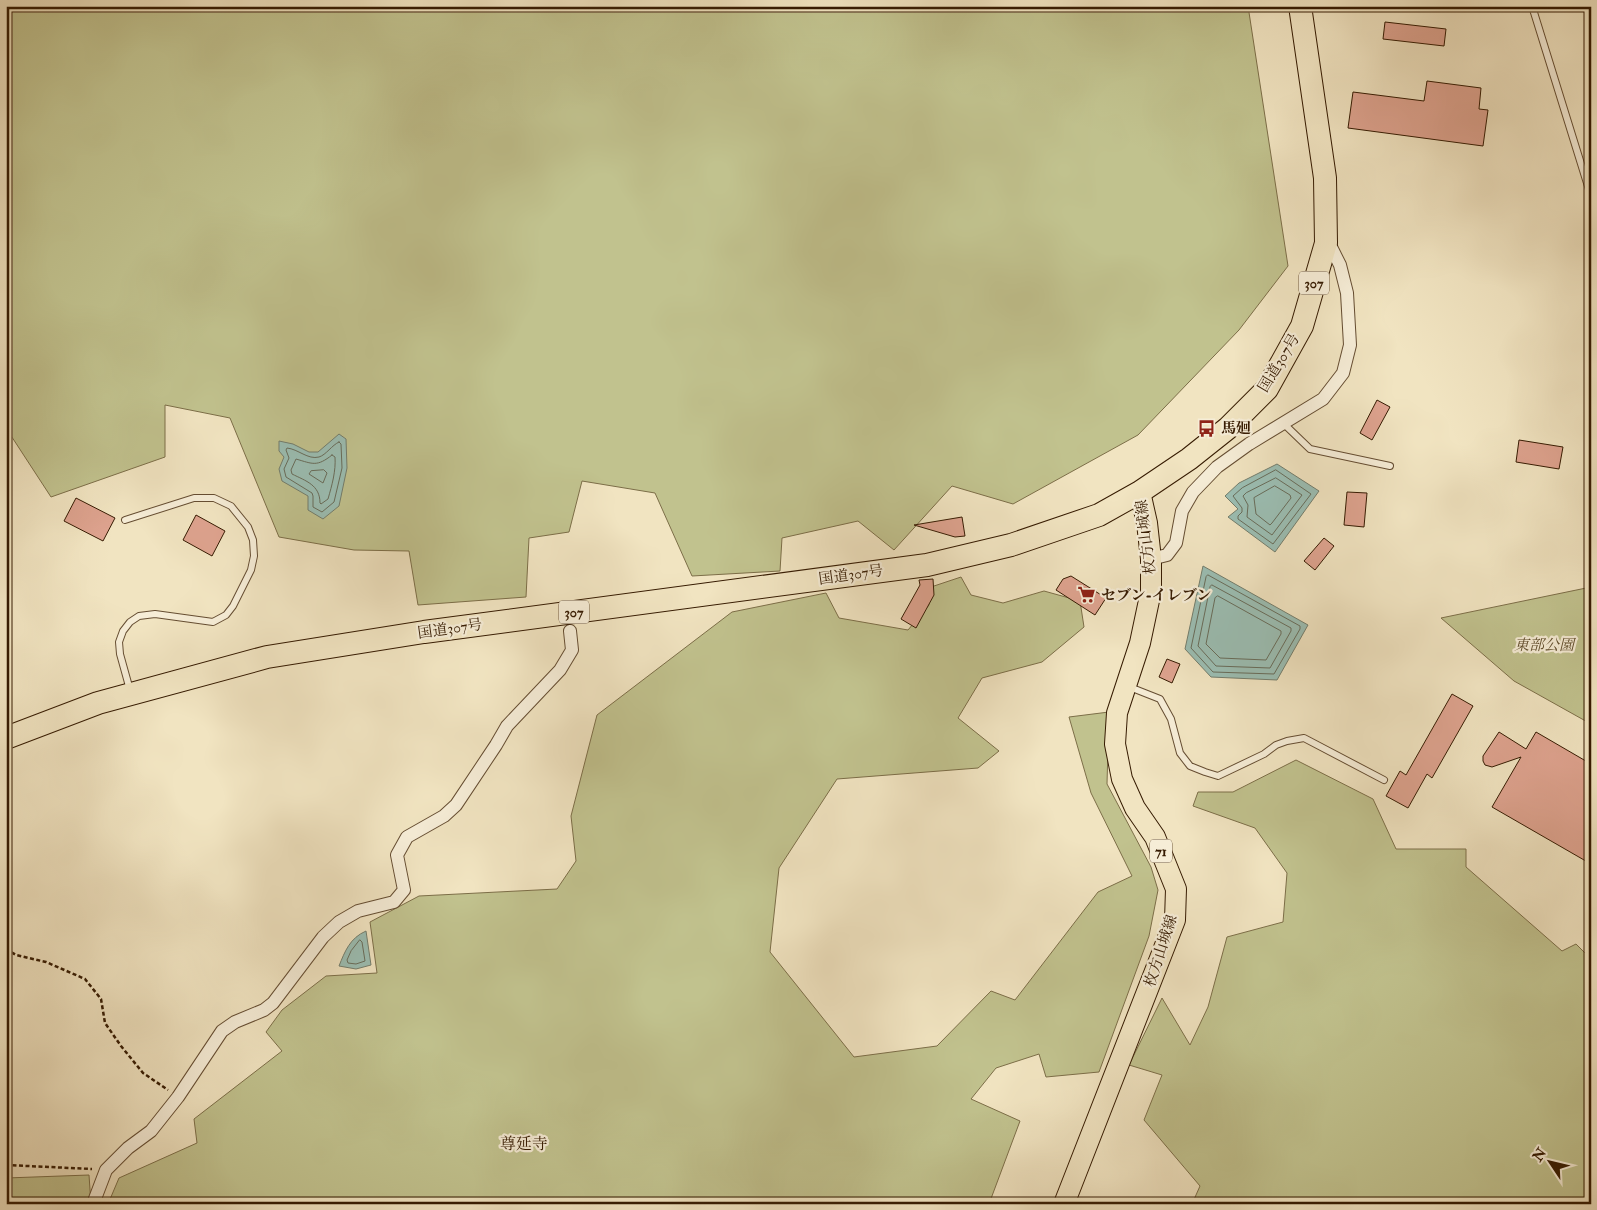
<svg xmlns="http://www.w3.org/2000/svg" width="1597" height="1210" font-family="'IM FELL Double Pica','Noto Serif JP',serif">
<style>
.green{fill:#c1c28e;stroke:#7c6e48}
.water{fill:#9bbeb3;stroke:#737d6c}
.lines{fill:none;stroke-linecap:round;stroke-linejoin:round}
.shore{stroke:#686c5a;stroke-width:1}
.building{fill:#dea38f;stroke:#361b02}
.lane-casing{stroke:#654d32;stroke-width:8}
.street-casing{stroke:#654d32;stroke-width:14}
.primary-casing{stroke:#361b02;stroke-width:22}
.highway-casing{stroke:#361b02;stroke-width:24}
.path{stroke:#361b02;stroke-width:2.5;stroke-dasharray:4 2.5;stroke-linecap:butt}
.lane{stroke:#f6edd7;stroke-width:6}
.street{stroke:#f6edd7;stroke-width:12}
.primary{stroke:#f1e4c1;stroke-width:20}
.highway{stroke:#f1e4c1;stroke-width:22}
.labels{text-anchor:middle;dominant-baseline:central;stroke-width:4.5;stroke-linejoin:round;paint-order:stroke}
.shield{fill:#f6edd7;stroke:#705a42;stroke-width:1}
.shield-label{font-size:14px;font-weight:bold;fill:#361b02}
.street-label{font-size:15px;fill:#361b02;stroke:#f6edd7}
.poi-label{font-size:15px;font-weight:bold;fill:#361b02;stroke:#f6edd7;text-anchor:start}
.park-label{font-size:15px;font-style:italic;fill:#604d2c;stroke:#f6edd7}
.neighbourhood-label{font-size:16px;fill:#361b02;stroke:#f6edd7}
</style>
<rect width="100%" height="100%" fill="#f1e4c1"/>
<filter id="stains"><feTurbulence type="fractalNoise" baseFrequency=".004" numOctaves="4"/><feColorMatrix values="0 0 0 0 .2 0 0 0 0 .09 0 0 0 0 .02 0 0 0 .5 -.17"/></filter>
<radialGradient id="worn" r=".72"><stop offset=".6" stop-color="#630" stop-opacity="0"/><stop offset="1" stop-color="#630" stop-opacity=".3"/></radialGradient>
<path class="green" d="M 6,6 L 1248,6 L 1288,266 L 1239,330 L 1138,435 L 1013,504 L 952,486 L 894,550 L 858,521 L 782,538 L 780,571 L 692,576 L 655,493 L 582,481 L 569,532 L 529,538 L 526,597 L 418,605 L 409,551 L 354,550 L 279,537 L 230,418 L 165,405 L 165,457 L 51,497 L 6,428 Z
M 961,577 L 971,595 L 1003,603 L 1044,591 L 1080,601 L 1084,627 L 1042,662 L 982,678 L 958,718 L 999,751 L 978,768 L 837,779 L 779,868 L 770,952 L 854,1057 L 937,1046 L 991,991 L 1015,1000 L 1098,892 L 1132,876 L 1091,793 L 1069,717 L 1109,712 L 1107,784 L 1151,867 L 1158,890 L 1149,936 L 1099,1072 L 1046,1077 L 1039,1054 L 996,1068 L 971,1099 L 1020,1121 L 989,1204 L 108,1204 L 119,1178 L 197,1143 L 194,1119 L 282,1051 L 266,1032 L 282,1010 L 326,976 L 377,973 L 370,922 L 419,896 L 557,889 L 576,861 L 571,816 L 597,715 L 732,612 L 826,593 L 839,618 L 908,630 L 929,605 L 925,589 Z
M 1591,587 L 1591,724 L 1514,681 L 1441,618 Z
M 1296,760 L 1373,799 L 1396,849 L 1466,849 L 1466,867 L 1562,951 L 1576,944 L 1591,959 L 1591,1204 L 1192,1204 L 1200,1186 L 1144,1120 L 1162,1075 L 1129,1065 L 1162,998 L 1190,1045 L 1208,1007 L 1227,937 L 1283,922 L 1287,873 L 1255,828 L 1193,806 L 1198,792 L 1233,792 Z
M 89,1175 L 91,1204 L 6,1204 L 6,1178 Z"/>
<path class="water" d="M 339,434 L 346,439 L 347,468 L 339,506 L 323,519 L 308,510 L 308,496 L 282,481 L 279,469 L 284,457 L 279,451 L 279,441 L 293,444 L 309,452 L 318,452 Z
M 1277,464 L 1319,491 L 1275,552 L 1228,517 L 1238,509 L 1225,496 L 1239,483 Z
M 1203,566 L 1308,625 L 1277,680 L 1211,677 L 1185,649 Z
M 366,931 L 371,965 L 356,969 L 339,966 C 345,951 350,938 366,931 Z"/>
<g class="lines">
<path class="shore" d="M 339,442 L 341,444 L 342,468 L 334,502 L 322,512 L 313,507 L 313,496 L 312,493 L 286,477 L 284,469 L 289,458 L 286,450 L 287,448 C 298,449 308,460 319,457 C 326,455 332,445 339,442 Z
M 332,455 L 335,457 C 336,471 332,485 328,499 L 321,504 L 320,503 C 320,485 306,481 292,474 L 291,470 L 296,459 C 313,464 317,467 332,455 Z
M 324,470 L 327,473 L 323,483 L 309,474 L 311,471 Z
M 1276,470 L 1311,494 L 1273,544 L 1238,519 L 1238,516 L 1242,512 L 1242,508 L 1233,496 L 1242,488 Z
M 1276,478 L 1302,495 L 1272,535 L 1247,517 L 1248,505 L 1243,496 L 1246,493 Z
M 1275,486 L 1290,495 L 1291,498 L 1272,523 L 1270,525 L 1256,514 L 1254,498 Z
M 1208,575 L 1300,626 L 1300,629 L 1274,674 L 1213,672 L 1191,648 L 1206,577 Z
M 1212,585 L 1291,628 L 1291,631 L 1270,668 L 1216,666 L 1198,646 L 1210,587 Z
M 1218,596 L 1281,631 L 1281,634 L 1266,660 L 1220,658 L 1206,644 L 1215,598 Z
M 360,940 L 362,942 L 365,961 L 356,964 L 348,963 L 347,960 L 351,951 Z"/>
</g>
<path class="building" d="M 1385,22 L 1446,29 L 1444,46 L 1383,39 Z
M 1427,81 L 1481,88 L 1479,109 L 1488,110 L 1483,146 L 1348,128 L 1353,92 L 1424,101 Z
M 1377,400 L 1390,407 L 1372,440 L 1360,433 Z
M 1519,440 L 1563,447 L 1559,469 L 1516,462 Z
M 1347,492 L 1367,493 L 1364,527 L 1344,525 Z
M 76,498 L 115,518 L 103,541 L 64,521 Z
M 196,515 L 225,531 L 212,556 L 183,540 Z
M 962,517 L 965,536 L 955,537 L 914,525 Z
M 1324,538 L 1334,546 L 1315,570 L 1304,561 Z
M 1071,576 L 1106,598 L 1095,615 L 1056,590 L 1063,579 Z
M 933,579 L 934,595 L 916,628 L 901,619 L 920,585 L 919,580 Z
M 1167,659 L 1180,664 L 1172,683 L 1159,677 Z
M 1452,694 L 1473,706 L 1432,778 L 1427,774 L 1408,808 L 1386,796 L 1400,771 L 1406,775 Z
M 1499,732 L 1526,749 L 1536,732 L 1591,764 L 1591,864 L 1492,807 L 1521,757 L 1492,767 L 1485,765 L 1483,761 L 1483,756 Z"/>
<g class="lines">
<defs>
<path id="lane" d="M 1532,6 L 1591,196
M 1283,423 L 1310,449 L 1390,466
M 125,520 L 194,498 L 214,498 L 231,506 L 248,527 L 253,540 L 254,556 L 251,570 L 233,606 L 226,615 L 213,622 L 155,614 L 139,616 L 130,622 L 123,631 L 119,642 L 120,654 L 130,690
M 1127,686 L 1160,699 L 1171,719 L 1180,753 L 1190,766 L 1205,772 L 1218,776 L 1264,754 L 1276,745 L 1287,741 L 1304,738 L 1384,780"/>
<path id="street" d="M 1151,559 L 1167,555 L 1176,543 L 1182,511 L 1193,492 L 1217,467 L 1249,444 L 1323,399 L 1343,373 L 1350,345 L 1347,293 L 1340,265 L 1332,249 L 1326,243
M 93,1204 L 106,1170 L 128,1148 L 151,1131 L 178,1097 L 222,1031 L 235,1022 L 264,1010 L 273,1003 L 323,937 L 339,922 L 358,911 L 394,902 L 404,890 L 397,855 L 407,837 L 444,816 L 456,805 L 496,745 L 507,726 L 560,670 L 572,650 L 570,631"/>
<path id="primary" d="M 1064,1204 L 1175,920 L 1176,889 L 1155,837 L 1135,808 L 1122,779 L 1115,744 L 1117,713 L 1140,643 L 1151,591 L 1151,559 L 1147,523 L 1140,492"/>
<path id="highway" d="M 6,738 L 98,703 L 267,657 L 424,632 L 927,565 L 1011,545 L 1099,515 L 1140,492 L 1189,459 L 1228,428 L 1267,389 L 1302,326 L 1326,243 L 1325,178 L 1300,6"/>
</defs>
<use href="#lane" class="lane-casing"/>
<use href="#street" class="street-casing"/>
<use href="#primary" class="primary-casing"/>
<use href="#highway" class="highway-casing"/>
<path class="path" d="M 6,949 L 16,955 L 46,962 L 85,979 L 101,999 L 105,1023 L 121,1046 L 143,1073 L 168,1090
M 6,1165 L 92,1169"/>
<use href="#lane" class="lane"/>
<use href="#street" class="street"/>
<use href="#primary" class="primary"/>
<use href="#highway" class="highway"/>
</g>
<defs>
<symbol id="bus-bare" viewBox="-9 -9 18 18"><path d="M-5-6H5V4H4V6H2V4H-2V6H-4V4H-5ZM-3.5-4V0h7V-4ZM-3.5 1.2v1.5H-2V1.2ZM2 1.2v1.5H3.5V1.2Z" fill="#8f2418" stroke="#f6edd7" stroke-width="2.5" paint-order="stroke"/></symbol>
<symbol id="supermarket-bare" viewBox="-9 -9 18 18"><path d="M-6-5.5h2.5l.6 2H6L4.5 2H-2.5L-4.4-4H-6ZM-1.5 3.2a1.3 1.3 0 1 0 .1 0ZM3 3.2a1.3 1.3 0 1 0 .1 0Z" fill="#8f2418" stroke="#f6edd7" stroke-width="2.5" paint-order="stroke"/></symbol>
</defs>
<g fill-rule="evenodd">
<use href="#bus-bare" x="1194" y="416" width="25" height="25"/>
<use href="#supermarket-bare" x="1074" y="582" width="25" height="25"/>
</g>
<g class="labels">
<g class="shield">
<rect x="1299" y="271.5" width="30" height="23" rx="4"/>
<rect x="559" y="600.5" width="30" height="23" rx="4"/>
<rect x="1150" y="839.5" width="22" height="23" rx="4"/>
</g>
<g class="shield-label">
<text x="1314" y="283">307</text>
<text x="574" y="612">307</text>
<text x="1161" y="851">71</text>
</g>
<g class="street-label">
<text transform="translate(1279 363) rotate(-59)">国道307号</text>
<text transform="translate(1146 537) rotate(-97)">枚方山城線</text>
<text transform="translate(851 575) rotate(-8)">国道307号</text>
<text transform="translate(450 629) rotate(-8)">国道307号</text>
<text transform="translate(1161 951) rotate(-72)">枚方山城線</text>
</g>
<g class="poi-label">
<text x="1221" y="428">馬廻</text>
<text x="1101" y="595">セブン-イレブン</text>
</g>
<g class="park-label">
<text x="1544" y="645">東部公園</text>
</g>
<g class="neighbourhood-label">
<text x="524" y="1144">尊延寺</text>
</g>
</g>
<rect width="1597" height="1210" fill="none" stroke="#f1e4c1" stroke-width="25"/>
<rect x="8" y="8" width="1582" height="1195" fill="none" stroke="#361b02" stroke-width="2.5"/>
<rect x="12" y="12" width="1572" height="1185" fill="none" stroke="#361b02"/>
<g transform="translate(1550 1162) rotate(305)" stroke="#f6edd7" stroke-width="4" paint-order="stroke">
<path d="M0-4L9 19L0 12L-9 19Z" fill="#361b02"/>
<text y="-8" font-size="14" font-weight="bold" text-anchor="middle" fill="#361b02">N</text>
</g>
<rect width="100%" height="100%" filter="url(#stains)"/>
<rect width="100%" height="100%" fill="url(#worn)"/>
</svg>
